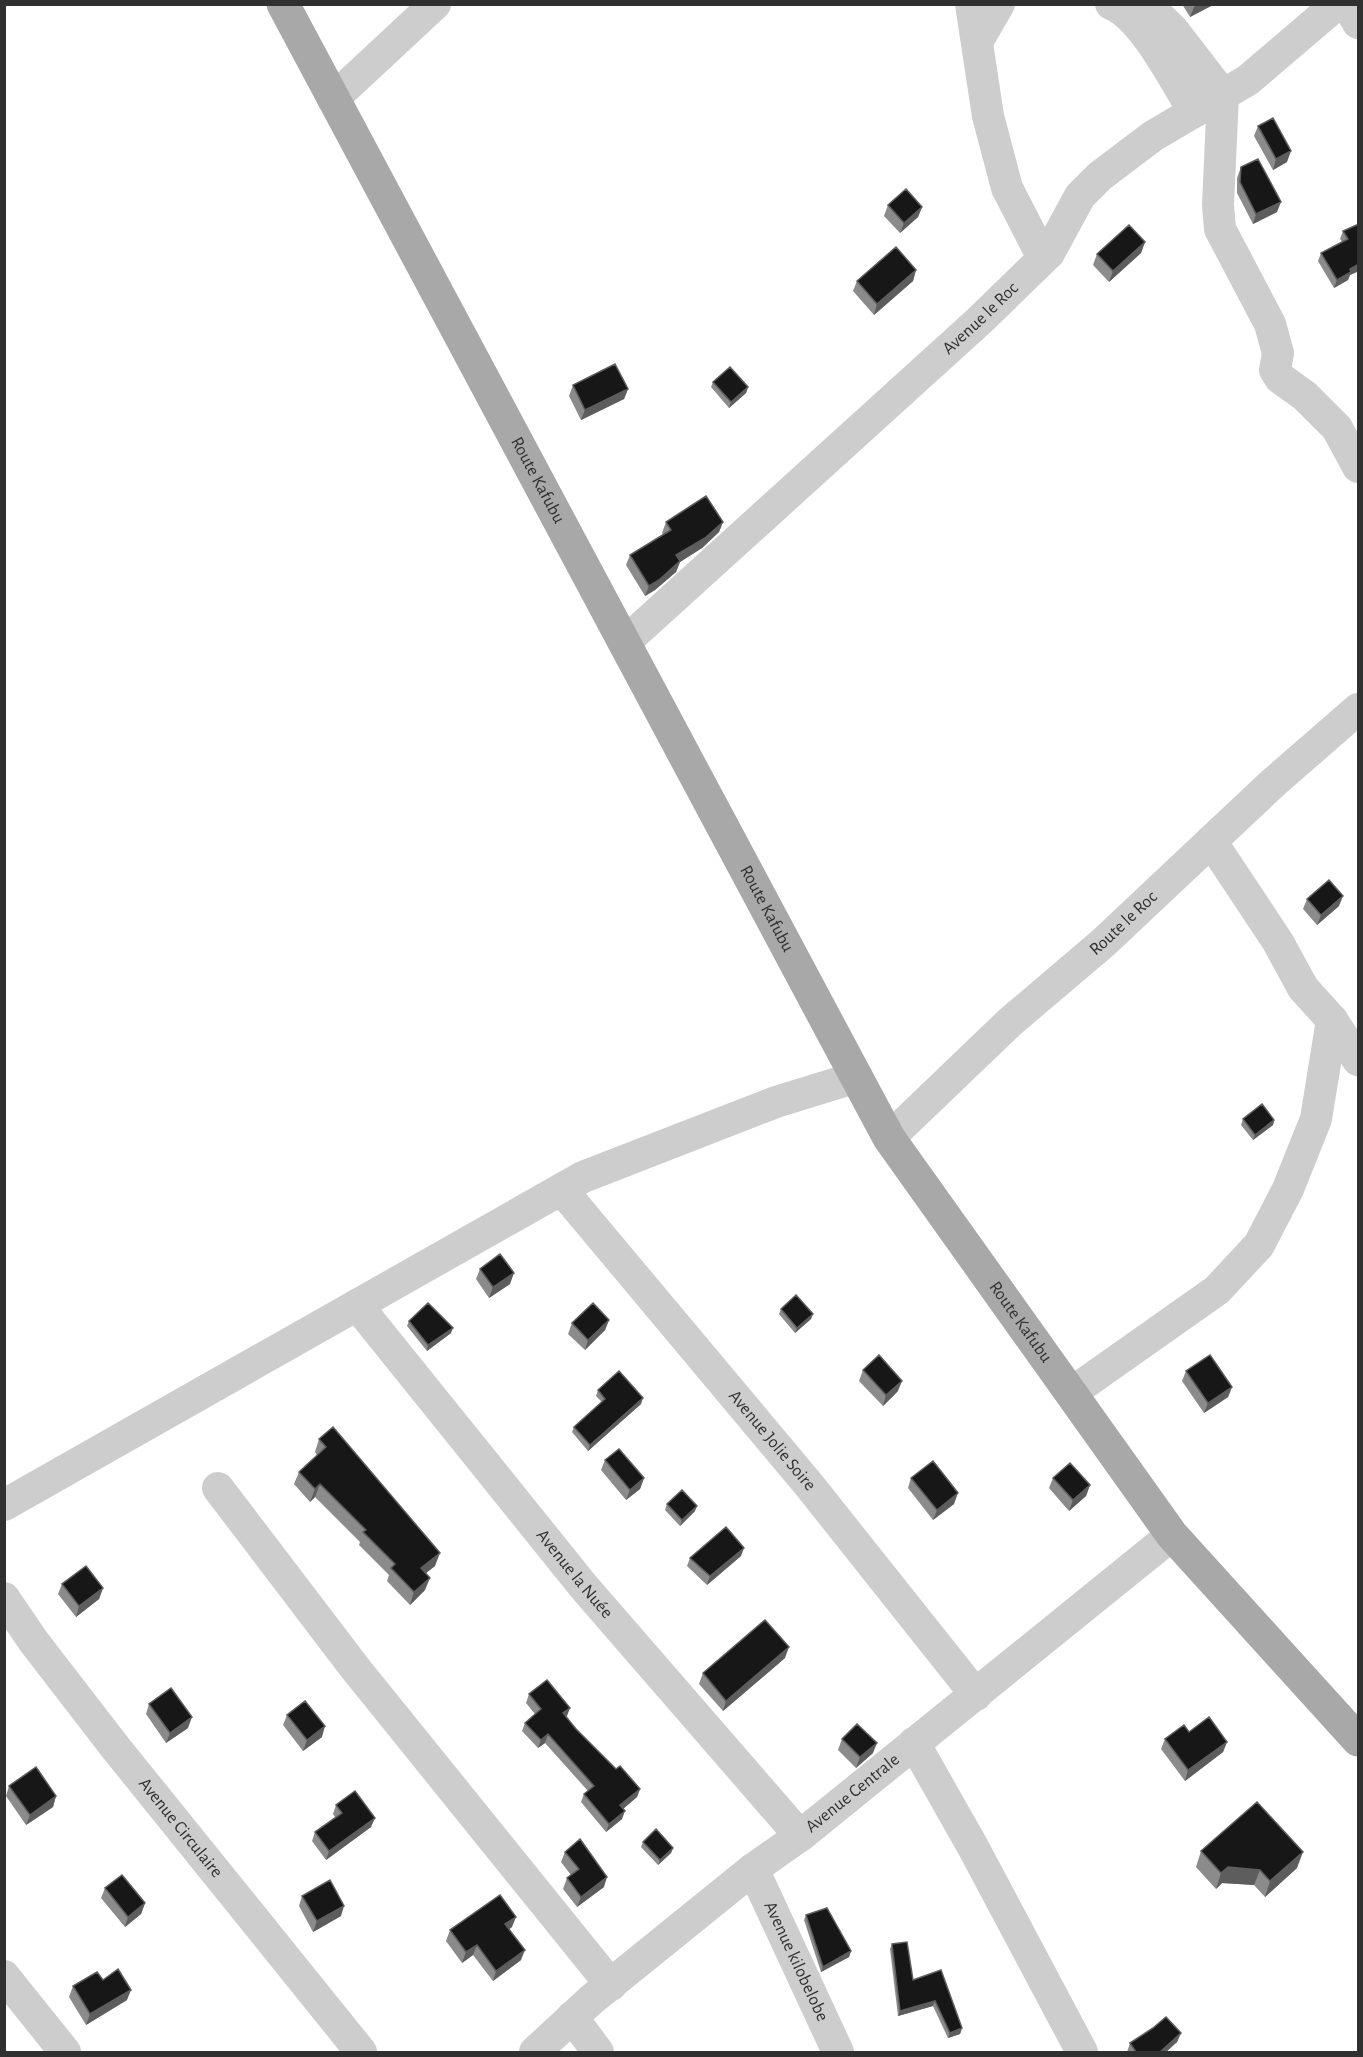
<svg xmlns="http://www.w3.org/2000/svg" width="1363" height="2057" font-family="'Alegreya Sans',sans-serif">
<style>
.lines{fill:none;stroke-linecap:round;stroke-linejoin:round}
.minor{stroke:#cdcdcd;stroke-width:32}
.major{stroke:#a8a8a8;stroke-width:33}
.wall{fill:#8b8b8b}
.shaded-wall{fill:#5d5d5d}
.building{fill:#171717;stroke:#5d5d5d;stroke-width:1.5}
.labels{text-anchor:middle;dominant-baseline:central;stroke-width:6;stroke-linejoin:round;paint-order:stroke}
.street-label{font-size:18px;fill:#303030;stroke:#fff}
</style>
<rect width="100%" height="100%" fill="#fff"/>
<g class="lines">
<g class="minor">
<path d="M 971,4 L 988,116 L 1007,188 L 1043,258"/>
<path d="M 1111,4 C 1143,16 1176,83 1194,112"/>
<path d="M 1146,4 L 1173,30 L 1223,95 L 1218,205 L 1220,229 L 1270,324 L 1278,353 L 1275,370 L 1280,378 L 1305,396 L 1337,428 L 1358,467"/>
<path d="M 1347,4 L 1358,23"/>
<path d="M 977,42 L 999,4"/>
<path d="M 333,99 L 435,4"/>
<path id="s1" d="M 624,643 L 979,321 L 1049,253 L 1080,196 L 1100,176 L 1153,136 L 1248,80 L 1337,4"/>
<path d="M 1332,1020 L 1358,1060"/>
<path id="s2" d="M 889,1138 L 1010,1022 L 1103,943 L 1273,783 L 1358,709"/>
<path id="s3" d="M 562,1190 L 809,1485 L 976,1695"/>
<path id="s4" d="M 357,1305 L 584,1587 L 800,1836"/>
<path d="M 1071,1393 L 1217,1290 L 1259,1245 L 1288,1189 L 1316,1119 L 1332,1020 L 1303,988 L 1278,942 L 1211,841"/>
<path d="M 218,1488 L 355,1668 L 611,1985"/>
<path d="M 4,1505 L 583,1177 L 776,1102 L 857,1077"/>
<path id="s5" d="M 4,1598 L 34,1642 L 115,1747 L 361,2052"/>
<path d="M 914,1743 L 973,1847 L 1082,2052"/>
<path id="s6" d="M 753,1869 L 838,2052"/>
<path d="M 4,1976 L 65,2052"/>
<path d="M 572,2017 L 598,2052"/>
<path id="s7" d="M 535,2052 L 591,2000 L 753,1869 L 800,1836 L 1172,1535"/>
</g>
<path class="major" id="s8" d="M 283,4 L 889,1138 L 1172,1535 L 1358,1740"/>
</g>
<path class="wall" d="M 1182,4 L 1211,4 L 1211,6 L 1190,17 Z
M 1258,126 L 1287,162 L 1273,170 L 1254,136 Z
M 1241,167 L 1277,212 L 1253,224 L 1237,193 L 1237,178 Z
M 888,205 L 922,207 L 918,217 L 900,233 L 884,216 Z
M 1359,224 L 1359,271 L 1350,275 L 1348,280 L 1334,288 L 1318,261 L 1321,253 L 1342,242 L 1340,239 L 1343,231 Z
M 1145,242 L 1141,253 L 1109,282 L 1093,265 L 1097,254 Z
M 916,270 L 913,281 L 874,315 L 853,291 L 857,281 Z
M 713,382 L 748,387 L 746,393 L 729,408 L 711,387 Z
M 573,385 L 628,389 L 624,399 L 581,420 L 569,396 Z
M 666,522 L 723,522 L 719,532 L 702,548 L 680,562 L 676,572 L 655,590 L 645,596 L 626,565 L 630,555 L 663,534 L 662,533 Z
M 1307,899 L 1339,906 L 1317,925 L 1303,909 Z
M 1243,1119 L 1274,1120 L 1273,1125 L 1253,1140 L 1241,1125 Z
M 480,1269 L 510,1284 L 489,1298 L 476,1279 Z
M 781,1309 L 811,1319 L 795,1333 L 779,1314 Z
M 609,1320 L 605,1330 L 585,1350 L 568,1334 L 572,1323 Z
M 409,1321 L 451,1333 L 427,1351 L 407,1326 Z
M 863,1370 L 898,1391 L 883,1406 L 859,1381 Z
M 1186,1371 L 1232,1387 L 1228,1397 L 1204,1413 L 1182,1381 Z
M 598,1390 L 641,1404 L 588,1451 L 572,1432 L 574,1427 L 602,1402 L 596,1396 Z
M 319,1439 L 435,1566 L 426,1573 L 425,1590 L 410,1605 L 387,1581 L 389,1575 L 359,1545 L 360,1542 L 315,1497 L 310,1502 L 294,1484 L 299,1472 L 317,1455 L 315,1452 Z
M 605,1460 L 644,1478 L 640,1489 L 626,1500 L 601,1470 Z
M 911,1478 L 954,1504 L 933,1520 L 908,1488 Z
M 1053,1478 L 1090,1485 L 1086,1496 L 1069,1511 L 1049,1488 Z
M 667,1504 L 695,1511 L 680,1526 L 665,1510 Z
M 741,1556 L 707,1585 L 687,1566 L 690,1558 Z
M 62,1584 L 103,1588 L 99,1599 L 76,1617 L 58,1594 Z
M 785,1658 L 723,1711 L 699,1684 L 703,1673 Z
M 529,1694 L 566,1716 L 576,1729 L 616,1769 L 640,1789 L 637,1797 L 623,1809 L 622,1819 L 606,1832 L 581,1802 L 584,1794 L 588,1791 L 545,1743 L 538,1748 L 522,1731 L 525,1723 L 535,1714 L 526,1703 Z
M 149,1704 L 188,1728 L 166,1743 L 146,1714 Z
M 287,1715 L 322,1737 L 303,1751 L 283,1725 Z
M 1189,1732 L 1227,1742 L 1223,1752 L 1185,1781 L 1161,1749 L 1165,1739 Z
M 842,1739 L 873,1753 L 856,1768 L 838,1750 Z
M 9,1786 L 56,1796 L 53,1807 L 26,1825 L 6,1796 Z
M 336,1805 L 371,1827 L 326,1860 L 312,1841 L 315,1832 L 335,1817 L 333,1814 Z
M 643,1842 L 673,1848 L 671,1853 L 658,1865 L 641,1847 Z
M 1201,1851 L 1297,1868 L 1265,1897 L 1254,1885 L 1222,1883 L 1216,1889 L 1196,1867 Z
M 565,1852 L 604,1887 L 577,1907 L 563,1889 L 567,1878 L 571,1875 L 561,1862 Z
M 105,1888 L 145,1903 L 141,1914 L 125,1927 L 101,1898 Z
M 302,1896 L 341,1916 L 313,1932 L 299,1906 Z
M 806,1915 L 851,1951 L 849,1957 L 821,1972 L 804,1920 Z
M 512,1927 L 509,1929 L 521,1960 L 493,1981 L 473,1955 L 462,1963 L 446,1941 L 450,1930 Z
M 892,1944 L 913,1980 L 941,1970 L 962,2028 L 960,2034 L 948,2038 L 933,2006 L 898,2016 L 890,1949 Z
M 103,1980 L 127,2000 L 86,2025 L 69,1997 L 73,1986 Z
M 1181,2033 L 1177,2042 L 1166,2052 L 1127,2052 L 1130,2043 Z"/>
<path class="shaded-wall" d="M 1198,4 L 1211,4 L 1211,6 L 1190,17 L 1194,7 Z
M 1291,151 L 1287,162 L 1273,170 L 1276,159 Z
M 1281,202 L 1277,212 L 1253,224 L 1256,214 Z
M 922,207 L 918,217 L 900,233 L 904,223 Z
M 1145,242 L 1141,253 L 1109,282 L 1113,271 Z
M 1359,264 L 1359,271 L 1350,275 L 1348,280 L 1334,288 L 1337,280 L 1350,269 Z
M 916,270 L 913,281 L 874,315 L 877,304 Z
M 748,387 L 746,393 L 729,408 L 731,402 Z
M 628,389 L 624,399 L 581,420 L 585,410 Z
M 723,522 L 719,532 L 702,548 L 680,562 L 676,572 L 655,590 L 645,596 L 649,586 L 676,555 Z
M 1343,896 L 1339,906 L 1317,925 L 1321,915 Z
M 1274,1120 L 1273,1125 L 1253,1140 L 1255,1135 Z
M 514,1273 L 510,1284 L 489,1298 L 493,1287 Z
M 813,1314 L 811,1319 L 795,1333 L 797,1328 Z
M 609,1320 L 605,1330 L 585,1350 L 588,1340 Z
M 453,1328 L 451,1333 L 427,1351 L 428,1345 Z
M 902,1381 L 898,1391 L 883,1406 L 886,1395 Z
M 1232,1387 L 1228,1397 L 1204,1413 L 1208,1403 Z
M 643,1398 L 641,1404 L 588,1451 L 590,1445 Z
M 644,1478 L 640,1489 L 626,1500 L 630,1490 Z
M 320,1484 L 315,1497 L 310,1502 L 315,1489 Z
M 1090,1485 L 1086,1496 L 1069,1511 L 1073,1500 Z
M 958,1493 L 954,1504 L 933,1520 L 937,1510 Z
M 697,1506 L 695,1511 L 680,1526 L 682,1520 Z
M 744,1548 L 741,1556 L 707,1585 L 710,1576 Z
M 440,1553 L 435,1566 L 416,1581 L 421,1568 Z
M 430,1578 L 425,1590 L 410,1605 L 414,1592 Z
M 103,1588 L 99,1599 L 76,1617 L 79,1606 Z
M 789,1647 L 785,1658 L 723,1711 L 726,1701 Z
M 570,1708 L 567,1716 L 560,1721 L 563,1713 Z
M 192,1717 L 188,1728 L 166,1743 L 170,1733 Z
M 325,1726 L 322,1737 L 303,1751 L 307,1740 Z
M 548,1734 L 545,1743 L 538,1748 L 541,1740 Z
M 1227,1742 L 1223,1752 L 1185,1781 L 1188,1770 Z
M 877,1743 L 873,1753 L 856,1768 L 860,1757 Z
M 640,1789 L 637,1797 L 617,1814 L 620,1805 Z
M 56,1796 L 53,1807 L 26,1825 L 30,1815 Z
M 625,1811 L 622,1819 L 606,1832 L 609,1824 Z
M 375,1818 L 371,1827 L 326,1860 L 329,1851 Z
M 673,1848 L 671,1853 L 658,1865 L 660,1860 Z
M 1303,1852 L 1297,1868 L 1265,1897 L 1270,1881 Z
M 1228,1867 L 1260,1870 L 1254,1885 L 1222,1883 L 1216,1889 L 1221,1873 Z
M 607,1877 L 604,1887 L 577,1907 L 581,1897 Z
M 145,1903 L 141,1914 L 125,1927 L 128,1917 Z
M 344,1906 L 341,1916 L 313,1932 L 317,1921 Z
M 516,1917 L 512,1927 L 502,1935 L 505,1924 Z
M 477,1945 L 473,1955 L 462,1963 L 466,1952 Z
M 525,1950 L 521,1960 L 493,1981 L 496,1971 Z
M 851,1951 L 849,1957 L 821,1972 L 823,1967 Z
M 131,1990 L 127,2000 L 86,2025 L 90,2014 Z
M 935,2001 L 933,2006 L 898,2016 L 900,2011 Z
M 962,2028 L 960,2034 L 948,2038 L 950,2033 Z
M 1181,2033 L 1177,2042 L 1166,2052 L 1160,2052 Z"/>
<path class="building" d="M 1273,118 L 1291,151 L 1276,159 L 1258,126 Z
M 1258,159 L 1281,202 L 1256,214 L 1240,182 L 1241,167 Z
M 906,189 L 922,207 L 904,223 L 888,205 Z
M 1359,224 L 1359,264 L 1350,269 L 1351,272 L 1337,280 L 1321,253 L 1348,239 L 1343,231 Z
M 1129,225 L 1145,242 L 1113,271 L 1097,254 Z
M 896,247 L 916,270 L 877,304 L 857,281 Z
M 615,364 L 628,389 L 585,410 L 573,385 Z
M 730,367 L 748,387 L 731,402 L 713,382 Z
M 706,496 L 723,522 L 705,538 L 676,555 L 680,561 L 659,580 L 649,586 L 630,555 L 671,530 L 666,522 Z
M 1329,880 L 1343,896 L 1321,915 L 1307,899 Z
M 1262,1104 L 1274,1120 L 1255,1135 L 1243,1119 Z
M 500,1254 L 514,1273 L 493,1287 L 480,1269 Z
M 796,1295 L 813,1314 L 797,1328 L 781,1309 Z
M 428,1303 L 453,1328 L 428,1345 L 409,1321 Z
M 593,1303 L 609,1320 L 588,1340 L 572,1323 Z
M 879,1355 L 902,1381 L 886,1395 L 863,1370 Z
M 1210,1355 L 1232,1387 L 1208,1403 L 1186,1371 Z
M 619,1371 L 643,1398 L 590,1445 L 574,1427 L 605,1399 L 598,1390 Z
M 333,1427 L 440,1553 L 421,1568 L 430,1578 L 414,1592 L 391,1568 L 395,1564 L 363,1532 L 366,1530 L 320,1484 L 315,1489 L 299,1472 L 326,1447 L 319,1439 Z
M 619,1449 L 644,1478 L 630,1490 L 605,1460 Z
M 933,1461 L 958,1493 L 937,1510 L 911,1478 Z
M 1070,1463 L 1090,1485 L 1073,1500 L 1053,1478 Z
M 682,1490 L 697,1506 L 682,1520 L 667,1504 Z
M 726,1527 L 744,1548 L 710,1576 L 690,1558 Z
M 86,1566 L 103,1588 L 79,1606 L 62,1584 Z
M 765,1620 L 789,1647 L 726,1701 L 703,1673 Z
M 547,1680 L 570,1708 L 563,1713 L 576,1729 L 616,1769 L 620,1766 L 640,1789 L 620,1805 L 625,1811 L 609,1824 L 584,1794 L 594,1786 L 548,1734 L 541,1740 L 525,1723 L 541,1709 L 529,1694 Z
M 171,1688 L 192,1717 L 170,1733 L 149,1704 Z
M 305,1701 L 325,1726 L 307,1740 L 287,1715 Z
M 1209,1717 L 1227,1742 L 1188,1770 L 1165,1739 L 1184,1725 L 1189,1732 Z
M 857,1724 L 877,1743 L 860,1757 L 842,1739 Z
M 36,1767 L 56,1796 L 30,1815 L 9,1786 Z
M 355,1791 L 375,1818 L 329,1851 L 315,1832 L 342,1813 L 336,1805 Z
M 1257,1802 L 1303,1852 L 1270,1881 L 1260,1870 L 1228,1867 L 1221,1873 L 1201,1851 Z
M 656,1829 L 673,1848 L 660,1860 L 643,1842 Z
M 580,1839 L 607,1877 L 581,1897 L 567,1878 L 579,1869 L 565,1852 Z
M 122,1875 L 145,1903 L 128,1917 L 105,1888 Z
M 330,1880 L 344,1906 L 317,1921 L 302,1896 Z
M 500,1895 L 516,1917 L 505,1924 L 525,1950 L 496,1971 L 477,1945 L 466,1952 L 450,1930 Z
M 827,1908 L 851,1951 L 823,1967 L 806,1915 Z
M 907,1942 L 913,1980 L 941,1970 L 962,2028 L 950,2033 L 935,2001 L 900,2011 L 892,1944 Z
M 118,1969 L 131,1990 L 90,2014 L 73,1986 L 97,1972 L 103,1980 Z
M 1166,2017 L 1181,2033 L 1160,2052 L 1136,2052 L 1130,2043 L 1153,2028 Z"/>
<g class="labels">
<g class="street-label">
<text stroke="none"><textPath href="#s1" startOffset="482">Avenue le Roc</textPath></text>
<text stroke="none"><textPath href="#s8" startOffset="540">Route Kafubu</textPath></text>
<text stroke="none"><textPath href="#s8" startOffset="1026">Route Kafubu</textPath></text>
<text stroke="none"><textPath href="#s2" startOffset="318">Route le Roc</textPath></text>
<text stroke="none"><textPath href="#s8" startOffset="1512">Route Kafubu</textPath></text>
<text stroke="none"><textPath href="#s3" startOffset="327">Avenue Jolie Soire</textPath></text>
<text stroke="none"><textPath href="#s4" startOffset="346">Avenue la Nuée</textPath></text>
<text stroke="none"><textPath href="#s7" startOffset="410">Avenue Centrale</textPath></text>
<text stroke="none"><textPath href="#s5" startOffset="290">Avenue Circulaire</textPath></text>
<text stroke="none"><textPath href="#s6" startOffset="102">Avenue kilobelobe</textPath></text>
</g>
</g>
<rect width="1363" height="2057" fill="none" stroke="#303030" stroke-width="12"/>
</svg>
